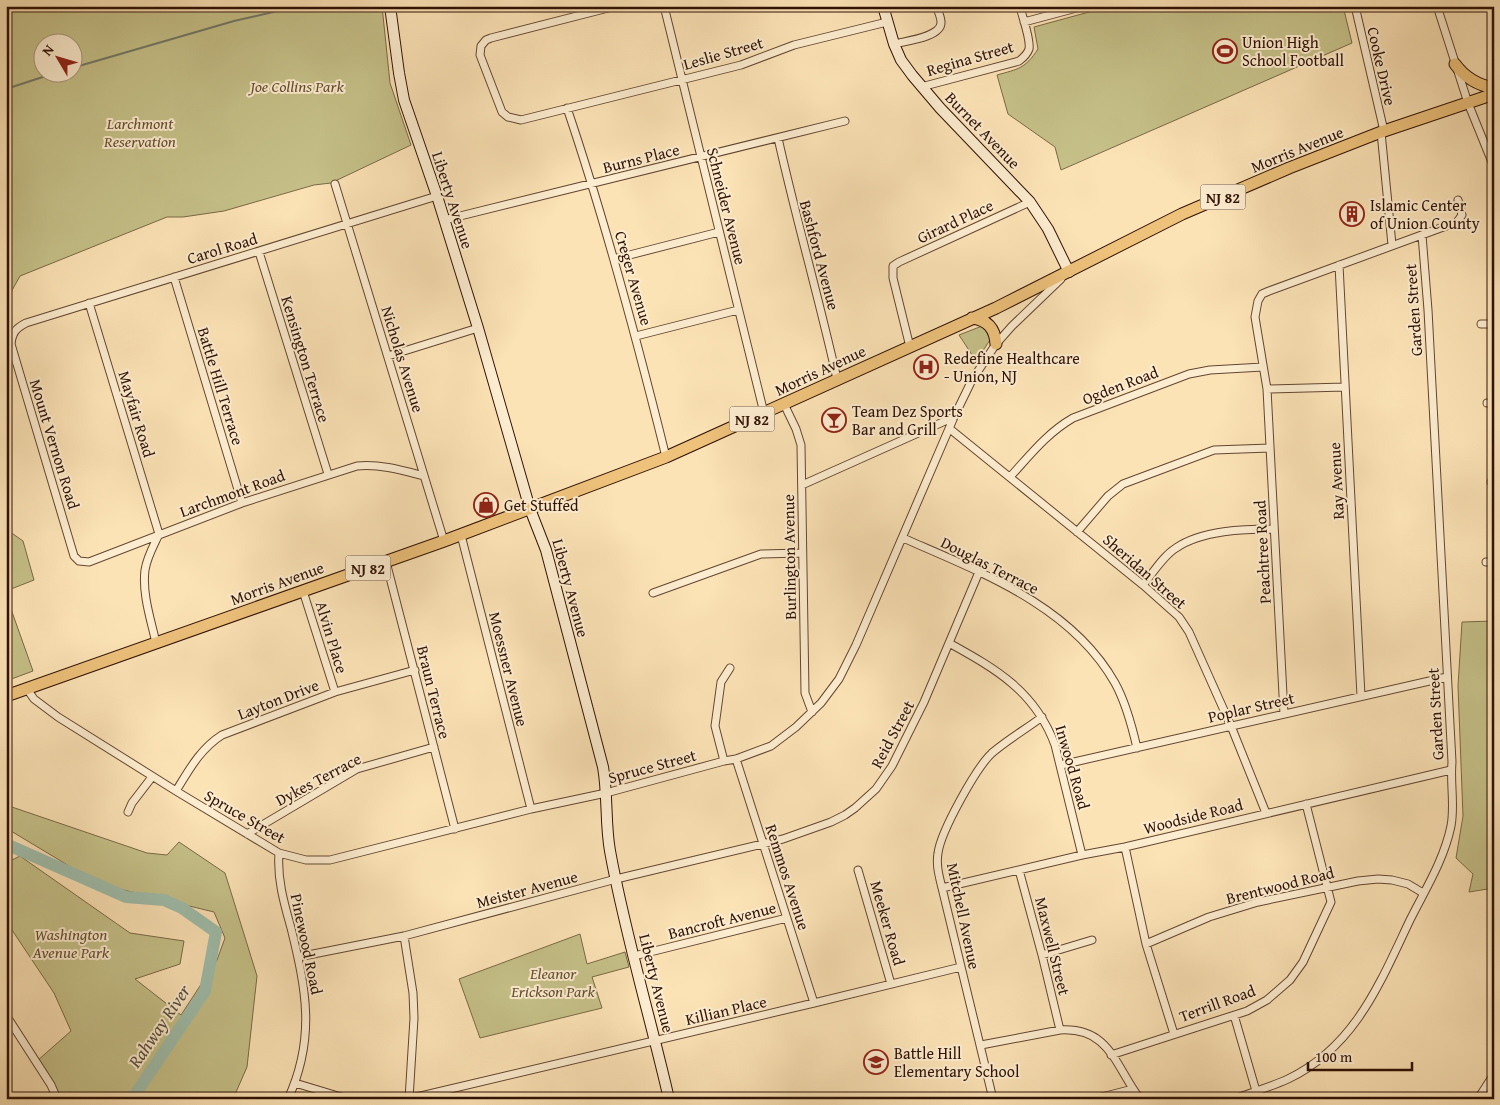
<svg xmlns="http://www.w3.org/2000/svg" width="1500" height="1105" font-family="'Gentium Book Plus',serif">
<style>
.green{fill:#c6c189;stroke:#7a6946;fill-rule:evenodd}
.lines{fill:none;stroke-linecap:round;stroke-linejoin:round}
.stream{stroke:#727969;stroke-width:2}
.river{stroke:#9fbeac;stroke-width:12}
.street-casing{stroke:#624630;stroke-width:9}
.secondary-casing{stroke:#2f1104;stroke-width:12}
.primary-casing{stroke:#2f1104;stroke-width:13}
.street{stroke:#fdedd0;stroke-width:7}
.secondary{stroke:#fdedd0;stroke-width:10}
.primary{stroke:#eec27b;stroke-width:11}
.labels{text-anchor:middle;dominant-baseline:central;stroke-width:4;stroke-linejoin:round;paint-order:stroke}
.shield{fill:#fdedd0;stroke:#6d5341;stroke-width:1}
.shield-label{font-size:15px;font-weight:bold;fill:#2f1104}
.poi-label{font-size:16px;fill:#2f1104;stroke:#fdedd0;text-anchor:start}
.street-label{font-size:16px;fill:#2f1104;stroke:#fdedd0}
.park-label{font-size:16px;font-style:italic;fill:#644f33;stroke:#fdedd0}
.water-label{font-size:18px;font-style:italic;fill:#564e3f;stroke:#fdedd0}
</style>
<rect width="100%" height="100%" fill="#fce3b6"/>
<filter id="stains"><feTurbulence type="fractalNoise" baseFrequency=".004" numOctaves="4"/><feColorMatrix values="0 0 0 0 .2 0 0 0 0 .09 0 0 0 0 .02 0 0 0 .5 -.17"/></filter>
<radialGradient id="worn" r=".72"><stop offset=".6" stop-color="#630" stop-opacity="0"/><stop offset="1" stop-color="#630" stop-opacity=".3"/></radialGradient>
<path class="green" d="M 6,6 L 382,6 L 390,83 L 411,145 L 331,183 L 314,185 L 224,211 L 183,217 L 167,217 L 20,276 L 6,301 ZM 42,42 L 72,42 L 72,72 L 42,72 Z
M 1103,6 L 1343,6 L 1352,43 L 1061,170 L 1055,147 L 1008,114 L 997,75 C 1018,69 1025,69 1038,49 L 1034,27 L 1100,9 Z
M 982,326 L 992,337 L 976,361 L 959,335 Z
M 6,529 L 23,541 L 34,580 L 6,591 Z
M 6,595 L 33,671 L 6,681 Z
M 1494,621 L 1494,888 L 1469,892 L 1473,874 L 1456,858 L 1463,816 L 1458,686 L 1462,622 Z
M 6,805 L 147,853 L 167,855 L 179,842 L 225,873 L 257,976 L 247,1067 L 233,1099 L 55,1099 L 37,1061 L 71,1031 L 54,993 L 6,921 L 6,863 L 20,856 L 130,933 L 184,941 L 180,964 L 135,979 L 181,1015 L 217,960 L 225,938 L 214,912 L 99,884 L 6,828 Z
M 580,934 L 587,964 L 625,952 L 629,967 L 592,977 L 602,1008 L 480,1038 L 459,979 Z"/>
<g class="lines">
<path class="stream" d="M 72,68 L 234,21 L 282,10 L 286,6
M 6,89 L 58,72"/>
<path class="river" d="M 6,844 L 126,897 L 164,900 L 182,908 L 216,932 L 205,991 L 132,1099"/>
<defs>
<path id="street" d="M 616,6 L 491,38 L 486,40 L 481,46 L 480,55 L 502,112 L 508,117 L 521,120 L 741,65 L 794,45 L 887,22
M 664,6 L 764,413
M 1355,6 L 1384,131
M 1437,6 L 1468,103 L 1494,167
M 1024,22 L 1084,6
M 894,44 C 906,41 942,37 941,22 C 941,17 938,11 936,6
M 921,87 L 1019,61 C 1023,58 1027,55 1029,49 C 1031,39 1022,17 1020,6
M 567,108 C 606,223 637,340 666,457
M 1381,132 L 1392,245
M 778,138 C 796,219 819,298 837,379
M 335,184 L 444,541
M 444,220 L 845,121
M 259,252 L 328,474
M 614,259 L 719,232
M 1339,265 L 1361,696
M 174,277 L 242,503
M 89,303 L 159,534
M 1481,324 L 1494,324
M 636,336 L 738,310
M 910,347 L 893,278 L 893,266 L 899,262 L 1030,202
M 388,356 L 478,328
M 1267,389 L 1345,387
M 1487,403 L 1494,403
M 784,404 L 796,429 L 801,445 L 805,693 L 812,712
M 950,429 L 1143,585 L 1179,617 L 1189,632 L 1231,726 L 1266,813
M 424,476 C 401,470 381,464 357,466 L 242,503 L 89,562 L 79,561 L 74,556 L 11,344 C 12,333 16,328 26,323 L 437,196
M 1010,477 C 1030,455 1047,433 1073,418 L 1189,374 L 1210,370 L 1263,367
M 1491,482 L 1494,482
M 802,485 L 954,417
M 1077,532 L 1108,496 L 1123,484 L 1214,450 L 1270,448
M 461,535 L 531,809
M 903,538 C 980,572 1071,605 1115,683 C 1126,703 1132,726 1137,748
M 386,562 L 455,829
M 1486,562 L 1494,562
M 1143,585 C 1153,573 1163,556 1176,548 C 1202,530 1245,529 1274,529
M 303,591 L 335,692
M 653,593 L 761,554 L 802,553
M 156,643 C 151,620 142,594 145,570 C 147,557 154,545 159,534
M 949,643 C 996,669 1035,691 1055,745 L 1082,855
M 27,689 L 34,699 L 58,717 L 176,791 L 279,853 L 306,860 L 330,860 L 531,809 L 606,793 L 724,761 L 736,759 L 771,746 L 796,727 L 821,703 L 839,679 L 856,645 L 954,417 L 972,380 L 996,344 L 1012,326 L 1061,279
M 1284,714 L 1267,389 L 1255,317 L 1258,301 L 1262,294 L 1269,291 L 1457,222 L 1462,215 L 1458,200
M 736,759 L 814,1003
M 724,761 L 715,726 L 721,682 L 730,668
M 1061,765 L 1447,677
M 176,791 C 189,770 200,749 222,735 L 335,692 L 415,670
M 128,812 L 132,803 L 152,777
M 247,834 L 357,769 L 434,747
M 1125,847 L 1146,944 L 1174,1034
M 279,853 C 277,879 284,903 291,928 C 306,989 316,1038 288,1099
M 858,870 L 891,984
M 1019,870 L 1042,955 L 1060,1030
M 942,888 L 1082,855 L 1125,847 L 1451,770
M 404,936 L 413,993 L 414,1018 L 409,1099
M 1146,944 L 1209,917 L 1258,902 L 1358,881 L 1378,879 L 1392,880 L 1408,884 L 1423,893
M 1042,955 L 1092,940
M 634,956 L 787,918
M 298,957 L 404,936 L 616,879 L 783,839 L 831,822 L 845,815 L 855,808 L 876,789 L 892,766 L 924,702 L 979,572
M 6,1015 L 51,1085 L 57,1099
M 1234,1015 L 1256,1091
M 981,1045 L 1060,1030 C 1110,1027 1115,1066 1140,1099
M 1111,1055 L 1247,1011 L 1267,1000 L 1290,980 L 1303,962 L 1331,902 L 1306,804
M 295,1083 L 348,1099
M 408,1099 L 814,1003 L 961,967
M 993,1099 L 942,888 C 939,876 936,865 938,853 C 941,831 976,768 992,753 C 1007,740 1026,729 1042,717
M 1094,1099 L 1133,1089
M 1234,1099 C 1252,1092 1271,1087 1288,1079 C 1355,1047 1380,983 1410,920 C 1425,890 1444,860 1451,826 C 1455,805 1450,784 1452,762 L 1428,310 L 1422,235
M 1478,1099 L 1494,1074"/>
<path id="secondary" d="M 390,6 L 399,73 L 404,100 L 437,196 L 478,328 L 530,509 L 546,550 L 603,767 C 608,795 605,823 610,851 C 625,934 650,1016 669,1099
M 883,6 L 894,44 L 901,60 L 912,75 L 940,108 L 1030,202 L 1048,229 L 1069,272"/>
<path id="primary" d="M 1455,64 C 1465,78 1477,85 1494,88
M 972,318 C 988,320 995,329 996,344
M 6,696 L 444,541 L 666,457 L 996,308 L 1182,214 L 1289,168 L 1381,132 L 1494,94"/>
</defs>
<use href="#street" class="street-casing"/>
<use href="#secondary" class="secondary-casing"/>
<use href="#primary" class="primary-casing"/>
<use href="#street" class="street"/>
<use href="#secondary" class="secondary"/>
<use href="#primary" class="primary"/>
</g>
<defs>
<symbol id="stadium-ring" viewBox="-11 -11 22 22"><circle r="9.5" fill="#fdedd0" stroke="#8f2418" stroke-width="1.5"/><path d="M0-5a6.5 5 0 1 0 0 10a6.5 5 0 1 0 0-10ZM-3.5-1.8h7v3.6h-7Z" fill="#8f2418"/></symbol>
<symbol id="building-ring" viewBox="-11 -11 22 22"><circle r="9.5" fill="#fdedd0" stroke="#8f2418" stroke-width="1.5"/><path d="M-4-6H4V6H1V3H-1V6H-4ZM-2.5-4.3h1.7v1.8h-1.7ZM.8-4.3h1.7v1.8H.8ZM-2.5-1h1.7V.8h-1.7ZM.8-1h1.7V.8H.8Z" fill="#8f2418"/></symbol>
<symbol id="hospital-ring" viewBox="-11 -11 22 22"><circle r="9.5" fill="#fdedd0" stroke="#8f2418" stroke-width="1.5"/><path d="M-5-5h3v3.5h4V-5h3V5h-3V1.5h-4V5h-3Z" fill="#8f2418"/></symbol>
<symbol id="bar-ring" viewBox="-11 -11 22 22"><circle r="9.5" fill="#fdedd0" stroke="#8f2418" stroke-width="1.5"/><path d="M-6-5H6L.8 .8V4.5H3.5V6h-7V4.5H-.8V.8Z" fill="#8f2418"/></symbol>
<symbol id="shop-ring" viewBox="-11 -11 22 22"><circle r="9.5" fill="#fdedd0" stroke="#8f2418" stroke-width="1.5"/><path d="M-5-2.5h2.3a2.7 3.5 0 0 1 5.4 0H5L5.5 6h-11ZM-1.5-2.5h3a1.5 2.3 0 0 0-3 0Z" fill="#8f2418"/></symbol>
<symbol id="school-ring" viewBox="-11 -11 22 22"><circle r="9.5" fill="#fdedd0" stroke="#8f2418" stroke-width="1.5"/><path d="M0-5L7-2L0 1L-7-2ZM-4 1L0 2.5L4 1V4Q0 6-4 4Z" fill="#8f2418"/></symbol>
</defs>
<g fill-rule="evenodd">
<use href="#stadium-ring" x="1211" y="37" width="28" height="28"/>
<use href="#building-ring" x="1338" y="200" width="28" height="28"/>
<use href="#hospital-ring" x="912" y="353" width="28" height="28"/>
<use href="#bar-ring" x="820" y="406" width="28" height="28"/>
<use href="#shop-ring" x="472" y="491" width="28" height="28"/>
<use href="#school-ring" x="862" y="1048" width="28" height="28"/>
</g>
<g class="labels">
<g class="shield">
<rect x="1200.5" y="184.5" width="45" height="25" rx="4"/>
<rect x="729.5" y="406.5" width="45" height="25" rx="4"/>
<rect x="345.5" y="555.5" width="45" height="25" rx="4"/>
</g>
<g class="shield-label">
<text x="1223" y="197">NJ 82</text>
<text x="752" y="419">NJ 82</text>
<text x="368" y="568">NJ 82</text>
</g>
<g class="poi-label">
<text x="1242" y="42">Union High<tspan x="1242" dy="18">School Football</tspan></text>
<text x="1370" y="205">Islamic Center<tspan x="1370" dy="18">of Union County</tspan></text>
<text x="944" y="358">Redefine Healthcare<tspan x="944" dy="18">- Union, NJ</tspan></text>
<text x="852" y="411">Team Dez Sports<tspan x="852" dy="18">Bar and Grill</tspan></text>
<text x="504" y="505">Get Stuffed</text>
<text x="894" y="1053">Battle Hill<tspan x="894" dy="18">Elementary School</tspan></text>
</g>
<g class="street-label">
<text transform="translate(723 53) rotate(-16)">Leslie Street</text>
<text transform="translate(970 58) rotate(-16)">Regina Street</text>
<text transform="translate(1382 66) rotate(77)">Cooke Drive</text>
<text transform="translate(983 130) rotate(46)">Burnet Avenue</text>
<text transform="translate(1297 149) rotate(-22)">Morris Avenue</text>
<text transform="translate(641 158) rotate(-14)">Burns Place</text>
<text transform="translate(453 200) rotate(72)">Liberty Avenue</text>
<text transform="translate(727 206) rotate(76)">Schneider Avenue</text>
<text transform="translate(955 221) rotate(-25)">Girard Place</text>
<text transform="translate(222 248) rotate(-17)">Carol Road</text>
<text transform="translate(820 255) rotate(75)">Bashford Avenue</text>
<text transform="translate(634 278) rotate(74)">Creger Avenue</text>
<text transform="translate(1413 310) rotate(-94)">Garden Street</text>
<text transform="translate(306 359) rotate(73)">Kensington Terrace</text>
<text transform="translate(403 359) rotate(73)">Nicholas Avenue</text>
<text transform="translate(820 370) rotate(-25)">Morris Avenue</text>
<text transform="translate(1120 385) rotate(-21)">Ogden Road</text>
<text transform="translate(221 386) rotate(73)">Battle Hill Terrace</text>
<text transform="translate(137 414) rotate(73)">Mayfair Road</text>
<text transform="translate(55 444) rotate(73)">Mount Vernon Road</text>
<text transform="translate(1336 481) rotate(-93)">Ray Avenue</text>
<text transform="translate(232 493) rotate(-20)">Larchmont Road</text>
<text transform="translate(1262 552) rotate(-93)">Peachtree Road</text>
<text transform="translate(789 557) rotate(-91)">Burlington Avenue</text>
<text transform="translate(990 565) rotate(27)">Douglas Terrace</text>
<text transform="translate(1145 571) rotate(41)">Sheridan Street</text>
<text transform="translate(277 583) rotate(-20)">Morris Avenue</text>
<text transform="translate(571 588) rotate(75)">Liberty Avenue</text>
<text transform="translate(332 637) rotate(73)">Alvin Place</text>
<text transform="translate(509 669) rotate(76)">Moessner Avenue</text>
<text transform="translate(434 692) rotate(76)">Braun Terrace</text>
<text transform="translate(278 699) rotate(-21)">Layton Drive</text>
<text transform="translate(1251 707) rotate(-13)">Poplar Street</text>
<text transform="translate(1435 714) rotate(-93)">Garden Street</text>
<text transform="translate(892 734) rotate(-62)">Reid Street</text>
<text transform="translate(652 766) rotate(-15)">Spruce Street</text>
<text transform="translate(1073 767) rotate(74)">Inwood Road</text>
<text transform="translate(318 779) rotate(-28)">Dykes Terrace</text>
<text transform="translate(245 816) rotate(30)">Spruce Street</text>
<text transform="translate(1193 816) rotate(-14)">Woodside Road</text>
<text transform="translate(788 877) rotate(72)">Remmos Avenue</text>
<text transform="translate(1280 885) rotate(-14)">Brentwood Road</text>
<text transform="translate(527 889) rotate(-15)">Meister Avenue</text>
<text transform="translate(964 916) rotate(78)">Mitchell Avenue</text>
<text transform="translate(722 920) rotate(-14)">Bancroft Avenue</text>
<text transform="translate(888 923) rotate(74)">Meeker Road</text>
<text transform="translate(307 944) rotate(78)">Pinewood Road</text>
<text transform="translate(1053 946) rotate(76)">Maxwell Street</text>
<text transform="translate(657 983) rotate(76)">Liberty Avenue</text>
<text transform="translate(1217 1003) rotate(-20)">Terrill Road</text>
<text transform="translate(726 1010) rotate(-13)">Killian Place</text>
</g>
<g class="park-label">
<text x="297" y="86">Joe Collins Park</text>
<text x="140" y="123">Larchmont<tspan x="140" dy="18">Reservation</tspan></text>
<text x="71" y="934">Washington<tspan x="71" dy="18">Avenue Park</tspan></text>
<text x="553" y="973">Eleanor<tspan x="553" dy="18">Erickson Park</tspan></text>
</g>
<g class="water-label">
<text transform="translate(159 1026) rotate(-56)">Rahway River</text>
</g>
</g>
<rect width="1500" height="1105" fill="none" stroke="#fce3b6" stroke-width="25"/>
<rect x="8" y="8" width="1485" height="1090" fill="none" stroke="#2f1104" stroke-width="2.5"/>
<rect x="12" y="12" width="1475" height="1080" fill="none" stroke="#2f1104"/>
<g transform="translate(58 58) rotate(308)"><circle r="24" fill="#fdedd0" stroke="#ab957e"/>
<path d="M0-4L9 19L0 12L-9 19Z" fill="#8f2418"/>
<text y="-8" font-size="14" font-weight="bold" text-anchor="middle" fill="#2f1104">N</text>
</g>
<path d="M1308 1062v8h104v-8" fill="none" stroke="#2f1104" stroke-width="2.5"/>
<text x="1315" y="1062" font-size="15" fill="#2f1104" stroke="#fdedd0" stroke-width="4" paint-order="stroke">100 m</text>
<rect width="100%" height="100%" filter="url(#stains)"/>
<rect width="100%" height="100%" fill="url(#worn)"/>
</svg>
